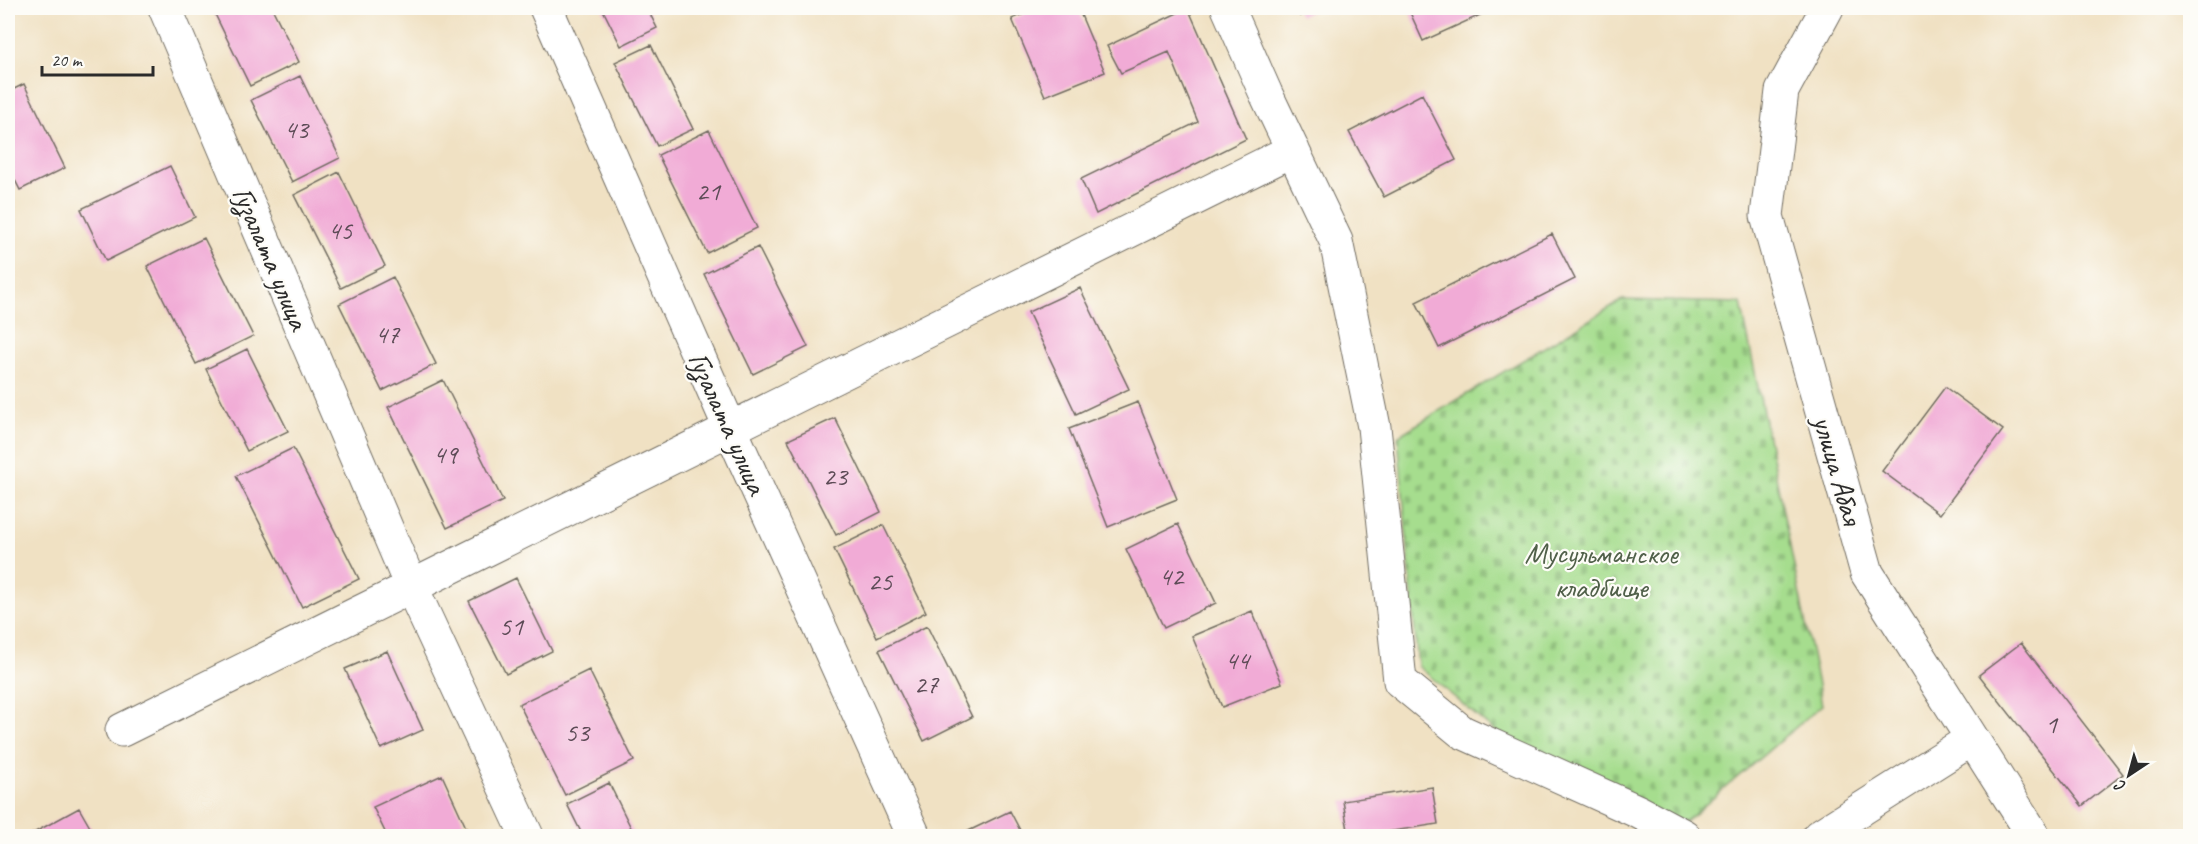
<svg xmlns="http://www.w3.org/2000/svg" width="2198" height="844" font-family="Caveat,sans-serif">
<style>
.cemetery{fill:url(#cemetery-stones);stroke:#68845c;stroke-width:1.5}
.building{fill:#f1abd6}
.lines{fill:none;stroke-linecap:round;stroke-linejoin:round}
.street-casing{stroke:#706b60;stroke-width:35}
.street{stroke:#fff;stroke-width:33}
.labels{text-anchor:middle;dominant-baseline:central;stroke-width:4.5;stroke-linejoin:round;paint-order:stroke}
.number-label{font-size:27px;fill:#5c4b56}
.street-label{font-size:30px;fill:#2b2b2b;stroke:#fdfcf7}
.park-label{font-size:30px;fill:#506049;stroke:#fdfcf7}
</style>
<defs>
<pattern id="cemetery-stones" width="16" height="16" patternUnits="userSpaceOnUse" patternTransform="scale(1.5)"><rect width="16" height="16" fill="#a6dd8e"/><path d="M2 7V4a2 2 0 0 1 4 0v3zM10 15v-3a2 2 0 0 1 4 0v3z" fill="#8fbe7b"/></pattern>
</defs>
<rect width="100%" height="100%" fill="#fdfcf7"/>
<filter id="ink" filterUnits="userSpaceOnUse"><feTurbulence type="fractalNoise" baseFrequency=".0167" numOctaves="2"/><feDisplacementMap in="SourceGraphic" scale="12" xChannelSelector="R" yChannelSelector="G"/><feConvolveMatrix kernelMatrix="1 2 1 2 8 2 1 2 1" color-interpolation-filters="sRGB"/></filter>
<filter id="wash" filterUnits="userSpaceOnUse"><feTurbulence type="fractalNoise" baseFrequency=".008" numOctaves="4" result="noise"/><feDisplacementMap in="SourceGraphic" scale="24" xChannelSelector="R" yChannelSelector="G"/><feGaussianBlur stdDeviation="1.35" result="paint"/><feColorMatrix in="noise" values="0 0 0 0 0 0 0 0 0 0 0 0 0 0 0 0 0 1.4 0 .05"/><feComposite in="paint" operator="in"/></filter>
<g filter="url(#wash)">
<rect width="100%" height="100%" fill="#f0e1c3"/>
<path class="cemetery" d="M 1622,300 L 1741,303 L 1822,705 L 1685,822 L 1568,794 L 1418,666 L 1398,436 Z"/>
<g id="blocks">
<path class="building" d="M 212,8 L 272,8 L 299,62 L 250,86 Z
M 602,8 L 647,8 L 657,28 L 621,46 Z
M 1038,8 L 1078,8 L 1105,72 L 1045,96 L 1012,19 Z
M 1188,8 L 1246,139 L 1096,214 L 1081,179 L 1198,122 L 1169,52 L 1121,73 L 1107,46 Z
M 1296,8 L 1320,8 L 1300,16 Z
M 1408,8 L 1485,8 L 1487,12 L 1423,41 Z
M 651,45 L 693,129 L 657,146 L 615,62 Z
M 300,76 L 340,158 L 292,182 L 251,100 Z
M 24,84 L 65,168 L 20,190 L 8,166 L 8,92 Z
M 1422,94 L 1456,160 L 1384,197 L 1349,132 Z
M 709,130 L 757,228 L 707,253 L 658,155 Z
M 170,166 L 195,217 L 106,261 L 81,209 Z
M 339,172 L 385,266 L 341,288 L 294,195 Z
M 1552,234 L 1575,279 L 1439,348 L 1416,302 Z
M 204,238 L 253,336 L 196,364 L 147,266 Z
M 758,247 L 808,347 L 753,374 L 704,274 Z
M 393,277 L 436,364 L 382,391 L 339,304 Z
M 1080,288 L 1129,389 L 1076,414 L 1028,312 Z
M 247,349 L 288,431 L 247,451 L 206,369 Z
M 443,380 L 503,501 L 447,528 L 388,407 Z
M 1945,387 L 2003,430 L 1940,514 L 1882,471 Z
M 1138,402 L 1177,499 L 1108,527 L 1069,429 Z
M 835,418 L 881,512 L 836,535 L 788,440 Z
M 293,448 L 359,579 L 302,607 L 236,476 Z
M 1178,524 L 1216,603 L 1164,628 L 1126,549 Z
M 883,525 L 926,612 L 877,637 L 834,549 Z
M 516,578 L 552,651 L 506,674 L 469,601 Z
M 1252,611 L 1282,683 L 1222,707 L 1192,636 Z
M 927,626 L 972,717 L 924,741 L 879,650 Z
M 2021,643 L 2123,774 L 2082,806 L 1979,675 Z
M 387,651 L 423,730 L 381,749 L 345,669 Z
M 589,670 L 634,761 L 565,795 L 519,704 Z
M 442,775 L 470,836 L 387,836 L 373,807 Z
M 609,783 L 635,836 L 583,836 L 567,804 Z
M 1432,787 L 1438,824 L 1361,836 L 1349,836 L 1343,801 Z
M 79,808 L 95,836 L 28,836 Z
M 1010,811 L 1023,836 L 958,836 Z"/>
</g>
</g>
<g filter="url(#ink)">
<use href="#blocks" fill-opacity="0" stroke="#706b60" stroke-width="1.5"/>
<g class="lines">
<defs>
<path id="street" d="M 165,8 L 411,586 L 527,836
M 546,8 L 730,428 L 914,836
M 1228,8 L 1266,94 L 1336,241 L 1374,427 L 1400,681 L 1462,732 L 1639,812 L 1684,836
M 1827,8 L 1782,91 L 1767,216 L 1867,573 L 2034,836
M 122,730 L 1293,150
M 1819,836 L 1972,739"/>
</defs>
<use href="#street" class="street-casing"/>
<use href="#street" class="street"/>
</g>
</g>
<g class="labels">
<g class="number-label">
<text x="296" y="129">43</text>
<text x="708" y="191">21</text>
<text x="340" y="230">45</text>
<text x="387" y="334">47</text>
<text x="445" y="454">49</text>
<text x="835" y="476">23</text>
<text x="1171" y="576">42</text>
<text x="880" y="581">25</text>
<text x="511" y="626">51</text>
<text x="1237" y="660">44</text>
<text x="926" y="684">27</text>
<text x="2051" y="724">1</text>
<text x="577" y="732">53</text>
</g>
<g class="street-label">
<text transform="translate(271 258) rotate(67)">Гузалата улица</text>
<text transform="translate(728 423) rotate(66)">Гузалата улица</text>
<text transform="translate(1838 470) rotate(74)">улица Абая</text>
</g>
<g class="park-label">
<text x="1601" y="553">Мусульманское<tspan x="1601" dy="34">кладбище</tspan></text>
</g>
</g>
<rect width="2198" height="844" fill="none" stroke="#fdfcf7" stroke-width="30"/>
<g transform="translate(2129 775) rotate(216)" stroke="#fdfcf7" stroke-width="4.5" paint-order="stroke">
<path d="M0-4.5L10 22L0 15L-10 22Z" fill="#2b2b2b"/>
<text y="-9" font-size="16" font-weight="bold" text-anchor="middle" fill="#2b2b2b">С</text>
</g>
<path d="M42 66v9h111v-9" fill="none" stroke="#2b2b2b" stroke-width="3"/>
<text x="51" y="66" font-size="18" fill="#2b2b2b" stroke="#fdfcf7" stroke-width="4.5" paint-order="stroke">20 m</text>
</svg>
